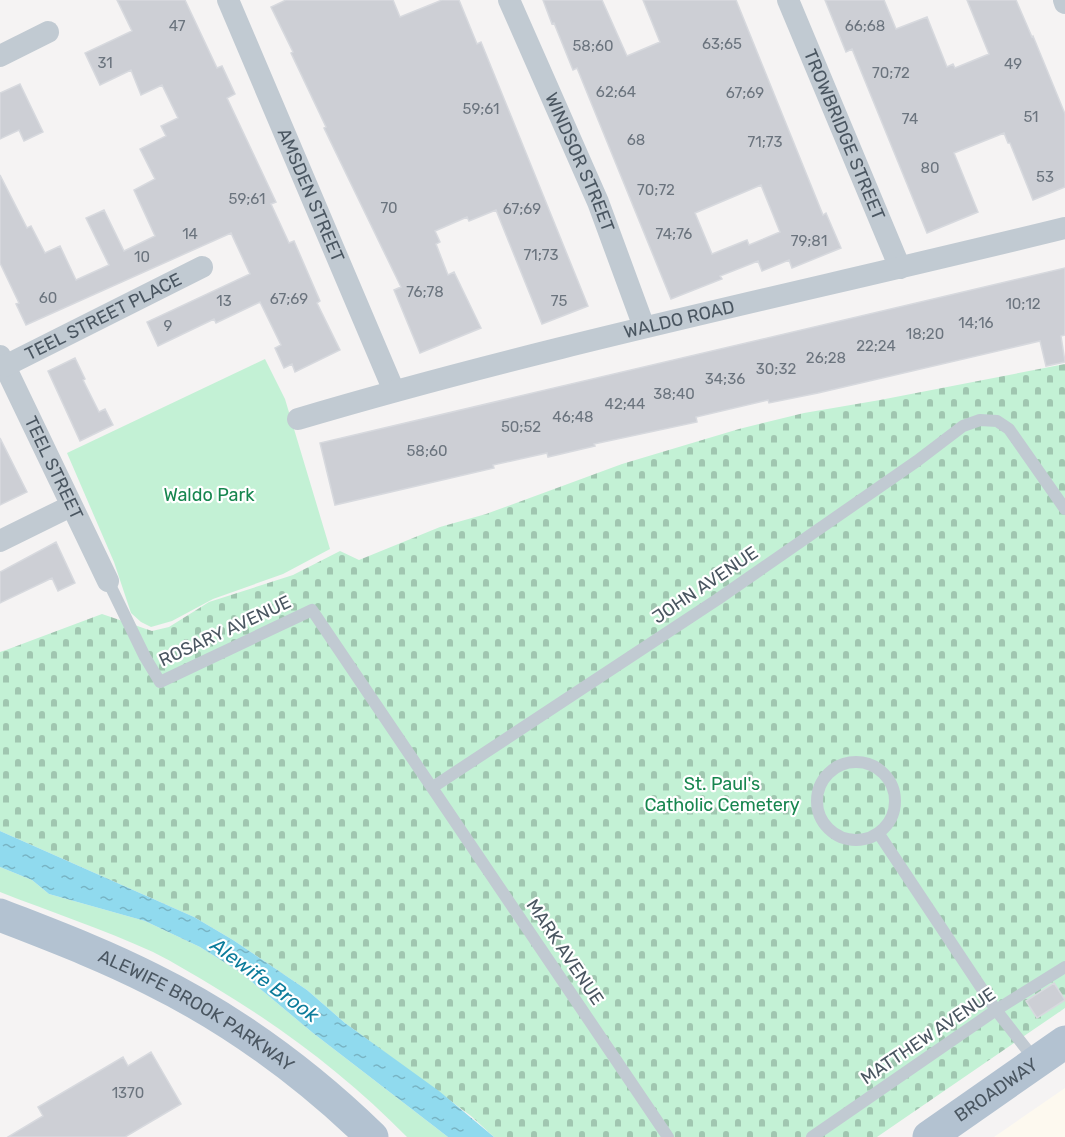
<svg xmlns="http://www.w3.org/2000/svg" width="1065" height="1137" font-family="Rubik,sans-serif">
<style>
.commercial{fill:#fdf9ef}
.cemetery{fill:url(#cemetery-stones)}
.park{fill:#c3f1d5}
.water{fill:url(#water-ripples)}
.building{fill:#cdcfd5;stroke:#d7d9de;stroke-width:1.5;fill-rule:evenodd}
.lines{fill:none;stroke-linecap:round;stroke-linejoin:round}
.service{stroke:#c1cad2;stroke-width:12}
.minor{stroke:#c1cad2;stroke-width:22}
.primary{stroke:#b3c2d1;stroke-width:33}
.labels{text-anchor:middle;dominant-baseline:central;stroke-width:4.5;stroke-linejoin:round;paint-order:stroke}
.number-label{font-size:15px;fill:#6b747e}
.street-label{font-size:18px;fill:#4a5661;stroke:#fff}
.park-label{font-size:18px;fill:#17864f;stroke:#fff}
.water-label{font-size:20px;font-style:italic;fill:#0c7c9b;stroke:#fff}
</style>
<defs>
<pattern id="cemetery-stones" width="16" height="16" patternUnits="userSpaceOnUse" patternTransform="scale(1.5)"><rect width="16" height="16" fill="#c3f1d5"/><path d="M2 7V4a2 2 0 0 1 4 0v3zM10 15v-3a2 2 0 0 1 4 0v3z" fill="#a0c6b0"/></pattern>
<pattern id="water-ripples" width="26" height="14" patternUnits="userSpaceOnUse" patternTransform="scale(1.5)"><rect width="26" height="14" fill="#90daee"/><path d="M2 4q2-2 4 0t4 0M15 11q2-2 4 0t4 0" fill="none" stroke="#78b4c4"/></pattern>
</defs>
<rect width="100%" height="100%" fill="#f5f3f3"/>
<path class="commercial" d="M 1065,1088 L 1065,1137 L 994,1137 Z"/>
<path class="cemetery" d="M 1065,364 L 1065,1008 L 877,1137 L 494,1137 L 471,1116 L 345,1023 L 307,990 L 233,940 L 194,917 L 0,831 L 0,652 L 6,650 L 102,614 L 152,631 L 169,627 L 209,602 L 293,575 L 340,551 L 359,560 L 440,527 L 486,514 L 622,464 L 739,429 L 804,413 L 880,400 Z"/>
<path class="park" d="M 265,359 L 285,399 L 330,549 L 283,574 L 213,599 L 172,621 L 151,627 L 141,622 L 131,613 L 114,562 L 67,453 Z
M 0,867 L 32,880 L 49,894 L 145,921 L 200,947 L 240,972 L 313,1033 L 448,1137 L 407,1137 C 350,1079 286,1030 216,988 C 196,976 175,963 153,952 C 103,929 51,912 0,892 Z"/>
<path class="water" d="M 0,831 L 194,917 L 233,940 L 307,990 L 345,1023 L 439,1091 L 494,1137 L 448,1137 L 313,1033 L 240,972 L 200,947 L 145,921 L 49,894 L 32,880 L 0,867 Z"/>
<path class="building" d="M 117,0 L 185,0 L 217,68 L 222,66 L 235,94 L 227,98 L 276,202 L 271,204 L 289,243 L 294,241 L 320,301 L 317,303 L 340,350 L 295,372 L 292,364 L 284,368 L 275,348 L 281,345 L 260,302 L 216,323 L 214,319 L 158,346 L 147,322 L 250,274 L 231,233 L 26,325 L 16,304 L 19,303 L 0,263 L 0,175 L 27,228 L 31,226 L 45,253 L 60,246 L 76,280 L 109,265 L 86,218 L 104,210 L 124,251 L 155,236 L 134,190 L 155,179 L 140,149 L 166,136 L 161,126 L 178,118 L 162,85 L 141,95 L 131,70 L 100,85 L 85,53 L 132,31 Z
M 286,0 L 393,0 L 400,17 L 442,0 L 459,0 L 477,44 L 481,42 L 588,306 L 542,324 L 496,210 L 469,221 L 467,217 L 435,231 L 440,242 L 436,244 L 448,275 L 454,272 L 481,328 L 420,353 L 394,290 L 401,287 L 324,128 L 326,127 L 291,53 L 293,52 L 271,7 Z
M 543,0 L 602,0 L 627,56 L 660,42 L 643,0 L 736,0 L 823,215 L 826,213 L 841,248 L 792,268 L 789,260 L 762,271 L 758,261 L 720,276 L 722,279 L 671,299 L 577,68 L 573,70 L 554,23 L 552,24 ZM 761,185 L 780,232 L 749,245 L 747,240 L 712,254 L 695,213 Z
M 825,0 L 884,0 L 896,29 L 927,17 L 947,67 L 953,64 L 955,68 L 989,54 L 967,0 L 1016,0 L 1032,37 L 1033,36 L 1065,114 L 1065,187 L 1033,200 L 1010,143 L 1008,143 L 1004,133 L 954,153 L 978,212 L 927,233 L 852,49 L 846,52 Z
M 20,84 L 43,132 L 24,141 L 19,130 L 0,139 L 0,93 Z
M 1065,268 L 1065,335 L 1061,336 L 1065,362 L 1046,366 L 1040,341 L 818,393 L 769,403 L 768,400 L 696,417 L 697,422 L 594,444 L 595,446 L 548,457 L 547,453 L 493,465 L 494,468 L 335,505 L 320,443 Z
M 75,358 L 85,379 L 83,380 L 99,412 L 105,409 L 113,425 L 80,441 L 48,371 Z
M 0,438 L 27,492 L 0,505 Z
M 56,542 L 75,583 L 58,591 L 52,578 L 0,603 L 0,572 Z
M 1054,983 L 1065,1000 L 1037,1018 L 1026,1001 Z
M 151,1052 L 181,1104 L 125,1137 L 8,1137 L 43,1116 L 38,1107 L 123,1057 L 128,1066 Z"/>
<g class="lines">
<path class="service" d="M 108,581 L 145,657 L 160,682 L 312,610 L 668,1137
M817 801a39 39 0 1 1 78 0a39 39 0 1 1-78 0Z
M 433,787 L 718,599 L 917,461 L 963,426 L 980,420 L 997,421 L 1009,429 L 1065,509
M 879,834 L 996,1010 L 1035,1060
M 812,1137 L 996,1010 L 1065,967"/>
<g class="minor">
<path id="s1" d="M 228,0 L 394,391"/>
<path id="s2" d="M 509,0 L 598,202 L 644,327"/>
<path id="s3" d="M 788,0 L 900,268"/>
<path d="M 1064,0 L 1065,3"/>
<path d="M 0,56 L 48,32"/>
<path id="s4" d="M 0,356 L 108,581"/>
<path id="s5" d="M 5,366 L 202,267"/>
<path id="s6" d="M 298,419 C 551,344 809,291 1065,228"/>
<path d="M 0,541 L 71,506"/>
</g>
<g class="primary">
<path id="s7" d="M 0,915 C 51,935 102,954 151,979 C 232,1019 307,1074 372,1137"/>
<path id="s8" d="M 929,1137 L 1065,1042"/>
</g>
</g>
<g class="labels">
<g class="number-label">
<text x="177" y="26">47</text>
<text x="865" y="26">66;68</text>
<text x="722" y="44">63;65</text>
<text x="593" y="46">58;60</text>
<text x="105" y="63">31</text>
<text x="1013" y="64">49</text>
<text x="891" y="73">70;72</text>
<text x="616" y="92">62;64</text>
<text x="745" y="93">67;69</text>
<text x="481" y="109">59;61</text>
<text x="1031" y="117">51</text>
<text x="910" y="119">74</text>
<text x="636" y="140">68</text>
<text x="765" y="142">71;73</text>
<text x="930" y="168">80</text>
<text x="1045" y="177">53</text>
<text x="656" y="190">70;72</text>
<text x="247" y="199">59;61</text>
<text x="389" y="208">70</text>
<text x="522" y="209">67;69</text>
<text x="190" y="234">14</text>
<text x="674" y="234">74;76</text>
<text x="809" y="241">79;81</text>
<text x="541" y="255">71;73</text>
<text x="142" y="257">10</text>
<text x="425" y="292">76;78</text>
<text x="48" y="298">60</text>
<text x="289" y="299">67;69</text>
<text x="224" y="301">13</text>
<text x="559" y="301">75</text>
<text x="1023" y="304">10;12</text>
<text x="976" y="323">14;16</text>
<text x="168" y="326">9</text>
<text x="925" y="334">18;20</text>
<text x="876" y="346">22;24</text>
<text x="826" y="358">26;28</text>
<text x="776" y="369">30;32</text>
<text x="725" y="379">34;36</text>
<text x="674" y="394">38;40</text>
<text x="625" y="404">42;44</text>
<text x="573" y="417">46;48</text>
<text x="521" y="427">50;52</text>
<text x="427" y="451">58;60</text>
<text x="128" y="1093">1370</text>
</g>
<g class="street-label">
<text stroke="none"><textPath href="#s3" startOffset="146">TROWBRIDGE STREET</textPath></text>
<text stroke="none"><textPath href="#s2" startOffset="177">WINDSOR STREET</textPath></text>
<text stroke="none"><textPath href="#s1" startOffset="212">AMSDEN STREET</textPath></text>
<text stroke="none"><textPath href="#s5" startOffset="110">TEEL STREET PLACE</textPath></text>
<text stroke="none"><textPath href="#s6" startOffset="394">WALDO ROAD</textPath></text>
<text stroke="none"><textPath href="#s4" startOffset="124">TEEL STREET</textPath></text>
<text transform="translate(705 585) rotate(-34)">JOHN AVENUE</text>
<text transform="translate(225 631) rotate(-25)">ROSARY AVENUE</text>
<text transform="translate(565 952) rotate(56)">MARK AVENUE</text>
<text stroke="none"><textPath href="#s7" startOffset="219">ALEWIFE BROOK PARKWAY</textPath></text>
<text transform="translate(928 1036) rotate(-34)">MATTHEW AVENUE</text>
<text stroke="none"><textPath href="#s8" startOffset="82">BROADWAY</textPath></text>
</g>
<g class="park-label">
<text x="209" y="495">Waldo Park</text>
<text x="722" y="784">St. Paul's<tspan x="722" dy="21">Catholic Cemetery</tspan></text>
</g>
<g class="water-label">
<text transform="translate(265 980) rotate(36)">Alewife Brook</text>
</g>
</g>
</svg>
